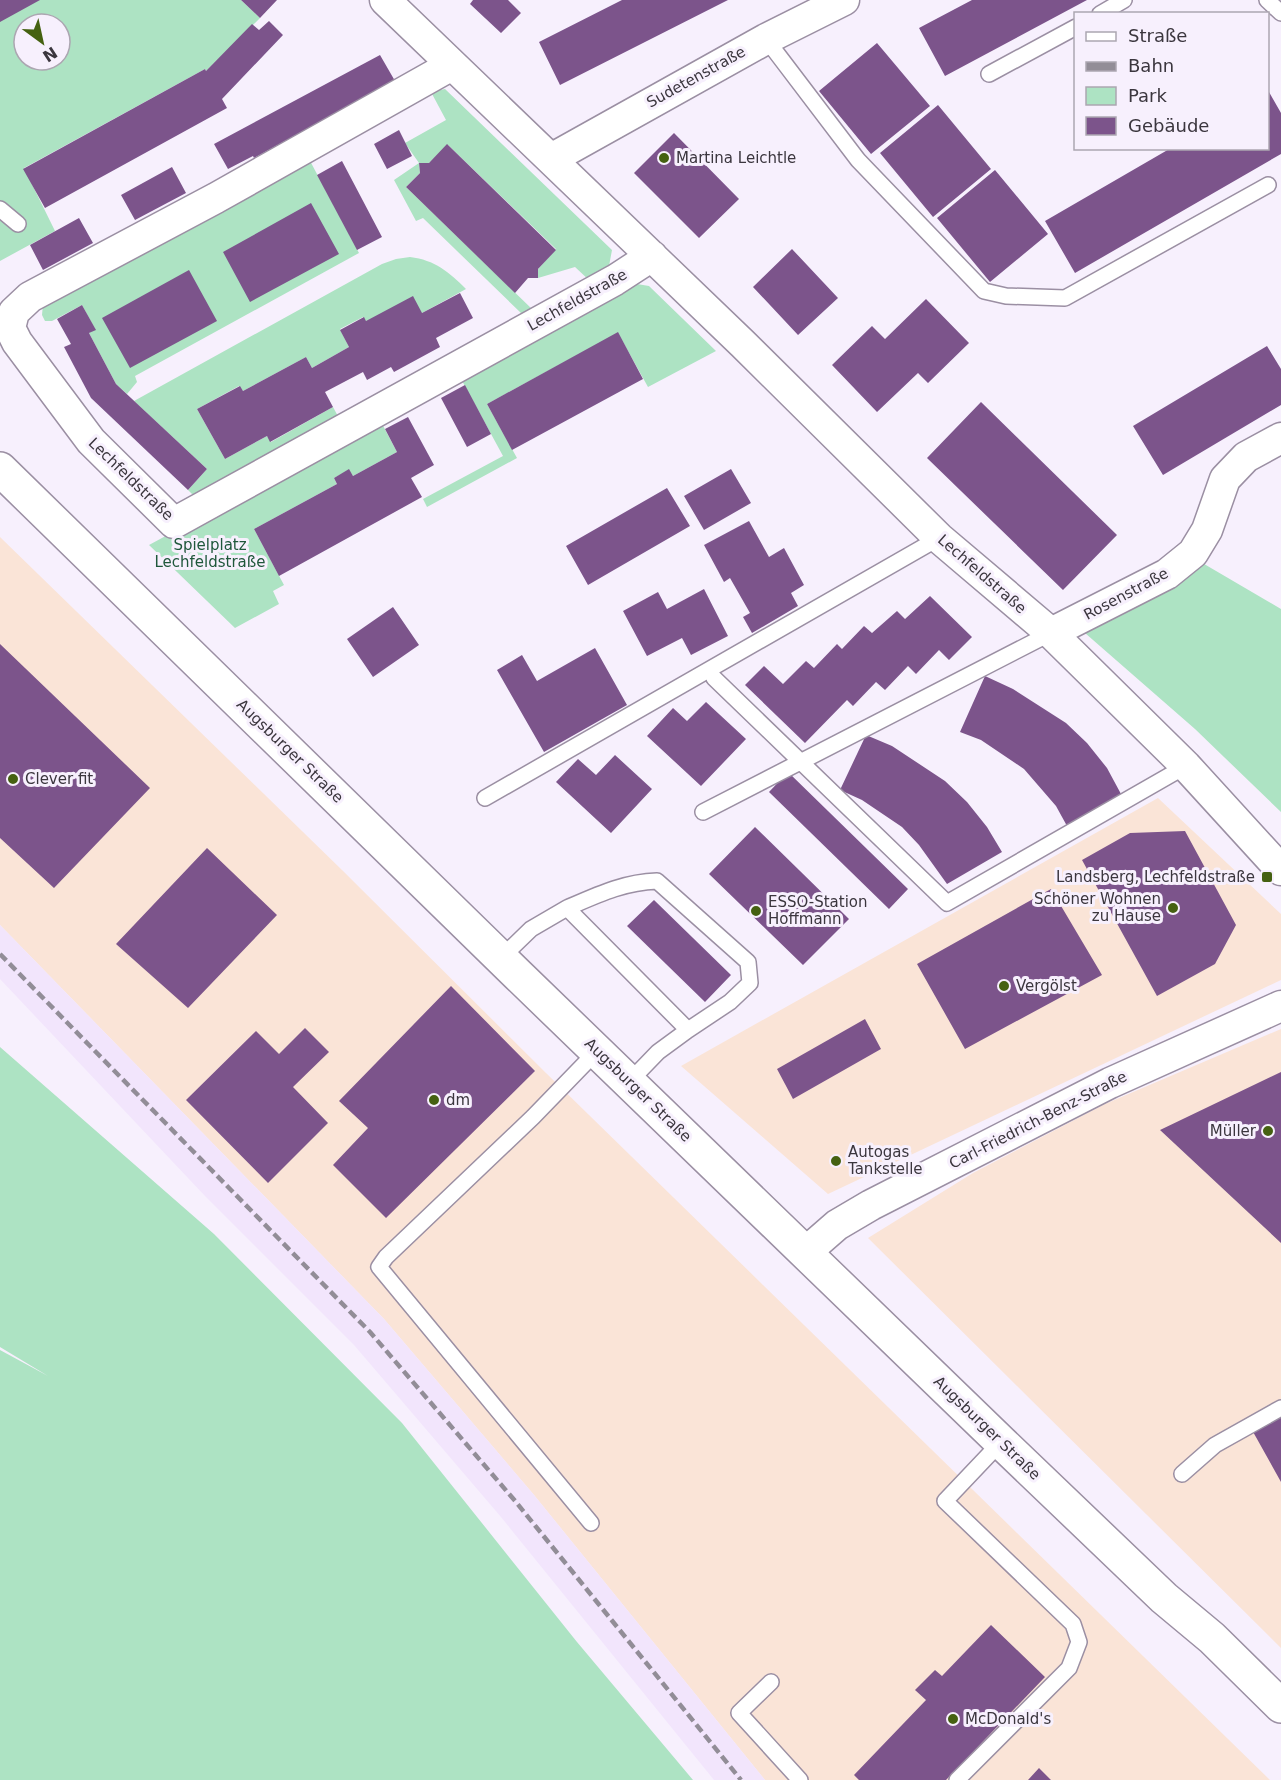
<svg xmlns="http://www.w3.org/2000/svg" width="1281" height="1780" font-family="'DejaVu Sans',sans-serif">
<style>
.commercial{fill:#fae4d7}
.built{fill:#f2e5fc}
.green{fill:#ade3c3;fill-rule:evenodd}
.building{fill:#7c548b}
.lines{fill:none;stroke-linecap:round;stroke-linejoin:round}
.service-casing{stroke:#9b8fa3;stroke-width:18}
.minor-casing{stroke:#9b8fa3;stroke-width:33}
.secondary-casing{stroke:#9b8fa3;stroke-width:36}
.service{stroke:#fff;stroke-width:15}
.minor{stroke:#fff;stroke-width:30}
.secondary{stroke:#fff;stroke-width:33}
.rail{stroke:#928d97;stroke-width:4.5;stroke-dasharray:9 4.5;stroke-linecap:butt}
.poi-dot{fill:#456111;stroke:#f7f0fd;stroke-width:2}
.labels{text-anchor:middle;dominant-baseline:central;stroke-width:6;stroke-linejoin:round;paint-order:stroke}
.street-label{font-size:15px;fill:#3b363e;stroke:#f7f0fd}
.poi-label{font-size:15px;fill:#3b363e;stroke:#f7f0fd;text-anchor:start}
.park-label{font-size:15px;fill:#1f573b;stroke:#f7f0fd}
</style>
<rect width="100%" height="100%" fill="#f7f0fd"/>
<path class="commercial" d="M 0,537 L 342,870 L 546,1073 L 1270,1780 L 765,1780 L 534,1495 L 384,1319 L 0,925 Z
M 1158,798 L 1281,914 L 1281,980 L 828,1194 L 681,1066 Z
M 1281,1029 L 1281,1648 L 868,1238 L 973,1173 L 1105,1104 Z"/>
<path class="built" d="M 0,925 L 384,1319 L 534,1495 L 765,1780 L 714,1780 L 501,1517 L 354,1345 L 205,1196 L 0,979 Z"/>
<path class="green" d="M 0,0 L 241,0 L 260,18 L 206,71 L 205,69 L 24,168 L 55,231 L 0,261 ZM 24,24 L 60,24 L 60,60 L 24,60 Z
M 445,89 L 612,250 L 609,266 L 590,281 L 575,267 L 538,278 L 538,269 L 556,249 L 448,145 L 429,163 L 419,163 L 420,173 L 406,187 L 534,311 L 521,313 L 423,218 L 416,221 L 394,180 L 419,163 L 405,143 L 446,120 L 431,92 Z
M 309,159 L 359,253 L 135,376 L 137,382 L 127,394 L 116,384 L 89,333 L 95,329 L 82,305 L 52,321 L 45,321 L 42,315 L 43,304 Z
M 410,257 C 435,260 449,272 466,289 L 422,313 L 366,321 L 363,317 L 340,329 L 349,347 L 312,368 L 306,357 L 243,391 L 239,386 L 197,409 L 225,459 L 267,436 L 271,442 L 333,407 L 340,420 L 196,498 L 188,490 L 207,469 L 134,401 L 382,264 L 396,259 Z
M 637,284 L 649,286 L 716,351 L 648,387 L 618,333 L 487,404 L 517,458 L 427,507 L 423,499 L 503,456 L 460,377 L 625,287 Z
M 380,420 L 397,452 L 353,476 L 349,470 L 334,478 L 337,484 L 254,529 L 284,585 L 273,591 L 279,604 L 235,628 L 149,545 Z
M 1199,561 L 1281,609 L 1281,812 L 1195,729 L 1085,633 L 1174,582 Z
M 0,1047 L 214,1234 L 402,1423 L 577,1642 L 693,1780 L 0,1780 L 0,1350 L 48,1376 L 0,1347 Z"/>
<path class="building" d="M 0,0 L 40,0 L 0,22 Z
M 241,0 L 277,0 L 260,18 Z
M 473,0 L 508,0 L 521,13 L 501,33 L 470,4 Z
M 622,0 L 728,0 L 560,85 L 539,42 Z
M 972,0 L 1087,0 L 945,76 L 919,28 Z
M 269,21 L 283,35 L 222,99 L 227,108 L 45,208 L 23,169 L 205,69 L 206,71 L 252,24 L 259,30 Z
M 877,43 L 930,106 L 871,154 L 819,91 Z
M 380,55 L 395,81 L 254,158 L 253,156 L 228,169 L 214,144 Z
M 1269,92 L 1281,113 L 1281,154 L 1075,273 L 1045,221 L 1171,148 L 1268,148 Z
M 938,105 L 991,169 L 933,217 L 880,153 Z
M 399,130 L 412,156 L 387,169 L 374,144 Z
M 674,133 L 739,199 L 699,238 L 634,173 Z
M 447,144 L 556,250 L 538,269 L 538,278 L 528,278 L 515,293 L 406,187 L 420,173 L 419,163 L 429,163 Z
M 342,161 L 382,237 L 357,250 L 317,175 Z
M 172,167 L 186,193 L 135,220 L 121,195 Z
M 995,170 L 1048,234 L 990,282 L 937,218 Z
M 311,203 L 339,254 L 250,302 L 223,252 Z
M 79,218 L 93,243 L 43,270 L 30,245 Z
M 792,249 L 838,298 L 798,335 L 753,287 Z
M 189,270 L 217,321 L 130,368 L 102,318 Z
M 460,293 L 473,318 L 436,338 L 440,347 L 394,372 L 391,367 L 367,380 L 363,372 L 325,392 L 333,407 L 270,442 L 267,436 L 225,459 L 197,409 L 240,386 L 243,391 L 306,357 L 312,368 L 349,347 L 340,330 L 364,317 L 366,321 L 413,296 L 422,313 Z
M 926,299 L 969,343 L 928,383 L 918,373 L 877,412 L 832,365 L 872,326 L 885,339 Z
M 82,305 L 96,330 L 89,333 L 116,384 L 207,469 L 188,490 L 91,398 L 64,347 L 71,344 L 57,319 Z
M 618,332 L 643,379 L 512,450 L 487,404 Z
M 1267,346 L 1281,369 L 1281,405 L 1163,475 L 1133,426 Z
M 465,385 L 491,434 L 467,447 L 441,398 Z
M 981,402 L 1117,535 L 1063,590 L 927,458 Z
M 408,417 L 434,465 L 411,478 L 422,497 L 279,576 L 254,529 L 337,484 L 334,478 L 349,469 L 353,476 L 397,452 L 385,429 Z
M 731,469 L 751,503 L 704,530 L 684,496 Z
M 667,488 L 690,526 L 588,585 L 566,546 Z
M 749,521 L 769,557 L 784,548 L 804,585 L 791,593 L 798,606 L 752,633 L 743,617 L 750,613 L 730,578 L 724,582 L 704,545 Z
M 704,589 L 728,636 L 691,655 L 682,638 L 647,656 L 623,611 L 658,592 L 667,609 Z
M 930,596 L 972,637 L 949,660 L 939,650 L 916,674 L 908,666 L 885,690 L 876,682 L 853,706 L 847,700 L 805,743 L 745,685 L 764,666 L 783,684 L 806,661 L 814,668 L 837,644 L 842,649 L 864,626 L 872,633 L 897,611 L 905,619 Z
M 393,607 L 419,645 L 373,677 L 347,639 Z
M 0,644 L 150,788 L 54,888 L 0,838 Z
M 595,648 L 627,705 L 544,752 L 497,670 L 522,655 L 537,681 Z
M 985,676 L 1013,689 L 1066,723 L 1087,743 L 1107,768 L 1121,794 L 1067,826 L 1056,806 L 1024,769 L 981,740 L 960,732 Z
M 706,702 L 746,739 L 701,786 L 647,736 L 673,708 L 687,721 Z
M 866,735 L 892,746 L 945,781 L 967,802 L 987,827 L 1002,852 L 947,884 L 919,845 L 902,827 L 862,800 L 840,790 Z
M 615,755 L 652,789 L 611,833 L 556,782 L 578,759 L 596,775 Z
M 788,772 L 908,889 L 889,909 L 769,792 Z
M 755,827 L 849,919 L 803,965 L 709,874 Z
M 1185,831 L 1236,925 L 1215,964 L 1157,996 L 1082,860 L 1130,833 Z
M 207,848 L 277,915 L 188,1008 L 116,944 Z
M 1051,889 L 1102,975 L 965,1049 L 917,964 Z
M 654,900 L 731,975 L 705,1002 L 627,926 Z
M 451,986 L 535,1071 L 386,1218 L 333,1165 L 368,1128 L 339,1101 Z
M 865,1019 L 881,1049 L 793,1099 L 777,1069 Z
M 305,1028 L 329,1052 L 293,1087 L 328,1123 L 268,1183 L 186,1100 L 256,1031 L 279,1054 Z
M 1281,1072 L 1281,1243 L 1160,1130 Z
M 1281,1414 L 1281,1482 L 1252,1430 Z
M 991,1625 L 1045,1677 L 946,1780 L 859,1780 L 854,1775 L 926,1700 L 915,1690 L 935,1670 L 942,1676 Z
M 1039,1768 L 1051,1780 L 1028,1780 Z"/>
<g class="lines">
<defs>
<path id="service" d="M 1267,0 L 1281,13
M 1100,14 L 1124,0
M 766,39 L 858,160 L 984,291 L 1006,296 L 1065,298 L 1268,185
M 989,74 L 1076,27
M 0,209 L 18,224
M 714,678 L 947,903 L 1186,766
M 485,798 L 939,538
M 703,812 L 1051,633
M 567,908 C 597,895 624,882 657,881 L 748,962 L 750,983 L 730,1002 L 688,1030
M 501,958 L 531,929 L 567,908 L 688,1030 L 658,1052 L 629,1082
M 1182,1474 L 1215,1445 L 1281,1408
M 591,1523 L 379,1267 L 386,1257 L 533,1117 L 597,1051
M 771,1682 L 739,1713 L 800,1780
M 957,1780 L 1069,1668 L 1079,1642 L 1073,1624 L 945,1501 L 1001,1442"/>
<path id="minor" d="M 385,0 L 743,344 L 939,538 L 1051,633 L 1186,766 L 1281,870
M 452,65 L 216,198 L 30,297 L 14,312 L 10,328 L 17,342 L 91,441 L 174,523 L 615,280 L 652,256
M 551,159 L 766,39 L 844,0
M 1051,633 L 1167,574 L 1193,553 L 1207,530 L 1225,479 L 1246,457 L 1281,438
M 806,1252 L 837,1225 L 871,1205 L 1110,1083 L 1281,1006"/>
<path id="secondary" d="M 0,469 L 518,975 L 1001,1442 L 1164,1598 L 1212,1638 L 1281,1706"/>
</defs>
<use href="#service" class="service-casing"/>
<use href="#minor" class="minor-casing"/>
<use href="#secondary" class="secondary-casing"/>
<use href="#service" class="service"/>
<use href="#minor" class="minor"/>
<use href="#secondary" class="secondary"/>
<path class="rail" d="M 0,954 L 370,1332 L 516,1502 L 741,1780"/>
</g>
<g class="poi-dot">
<circle cx="664" cy="158" r="6"/>
<circle cx="13" cy="779" r="6"/>
<rect x="1261" y="871" width="12" height="12" rx="3"/>
<circle cx="1173" cy="908" r="6"/>
<circle cx="756" cy="911" r="6"/>
<circle cx="1004" cy="986" r="6"/>
<circle cx="434" cy="1100" r="6"/>
<circle cx="1268" cy="1131" r="6"/>
<circle cx="836" cy="1161" r="6"/>
<circle cx="953" cy="1719" r="6"/>
</g>
<g class="labels">
<g class="street-label">
<text transform="translate(696 77) rotate(-29)">Sudetenstraße</text>
<text transform="translate(577 300) rotate(-29)">Lechfeldstraße</text>
<text transform="translate(131 479) rotate(44)">Lechfeldstraße</text>
<text transform="translate(982 574) rotate(41)">Lechfeldstraße</text>
<text transform="translate(1126 594) rotate(-28)">Rosenstraße</text>
<text transform="translate(290 751) rotate(44)">Augsburger Straße</text>
<text transform="translate(638 1090) rotate(44)">Augsburger Straße</text>
<text transform="translate(1038 1120) rotate(-27)">Carl-Friedrich-Benz-Straße</text>
<text transform="translate(987 1428) rotate(44)">Augsburger Straße</text>
</g>
<g class="poi-label">
<text x="676" y="158">Martina Leichtle</text>
<text x="25" y="779">Clever fit</text>
<text x="1255" y="877" text-anchor="end">Landsberg, Lechfeldstraße</text>
<text x="1161" y="899" text-anchor="end">Schöner Wohnen<tspan x="1161" dy="17">zu Hause</tspan></text>
<text x="768" y="902">ESSO-Station<tspan x="768" dy="17">Hoffmann</tspan></text>
<text x="1016" y="986">Vergölst</text>
<text x="446" y="1100">dm</text>
<text x="1256" y="1131" text-anchor="end">Müller</text>
<text x="848" y="1152">Autogas<tspan x="848" dy="17">Tankstelle</tspan></text>
<text x="965" y="1719">McDonald's</text>
</g>
<g class="park-label">
<text x="210" y="545">Spielplatz<tspan x="210" dy="17">Lechfeldstraße</tspan></text>
</g>
</g>
<rect x="1074" y="12" width="195" height="138" fill="#f7f0fd" stroke="#aca6b1" stroke-width="1.5"/>
<rect x="1086" y="32" width="30" height="9" fill="#ffffff" stroke="#aca6b1" stroke-width="1.5"/>
<text x="1128" y="42" font-size="18" fill="#3b363e">Straße</text>
<rect x="1086" y="62" width="30" height="9" fill="#928d97" stroke="#aca6b1" stroke-width="1.5"/>
<text x="1128" y="72" font-size="18" fill="#3b363e">Bahn</text>
<rect x="1086" y="87" width="30" height="18" fill="#ade3c3" stroke="#aca6b1" stroke-width="1.5"/>
<text x="1128" y="102" font-size="18" fill="#3b363e">Park</text>
<rect x="1086" y="117" width="30" height="18" fill="#7c548b" stroke="#aca6b1" stroke-width="1.5"/>
<text x="1128" y="132" font-size="18" fill="#3b363e">Gebäude</text>
<g transform="translate(42 42) rotate(147)"><circle r="28" fill="#f7f0fd" stroke="#aca6b1" stroke-width="1.5"/>
<path d="M0-4.5L10 22L0 15L-10 22Z" fill="#456111"/>
<text y="-9" font-size="16" font-weight="bold" text-anchor="middle" fill="#3b363e">N</text>
</g>
</svg>
